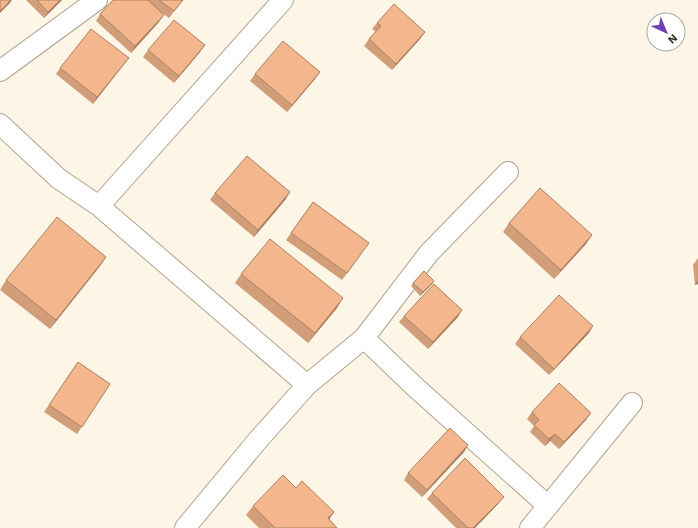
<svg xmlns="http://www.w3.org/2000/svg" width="698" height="528" font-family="'Work Sans',sans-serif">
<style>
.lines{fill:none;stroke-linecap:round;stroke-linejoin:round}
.street-casing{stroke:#afa48d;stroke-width:22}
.street{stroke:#fff;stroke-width:20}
.wall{fill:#d29d79}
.shaded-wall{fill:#ab8063}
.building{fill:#f4b78d;stroke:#ab8063}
</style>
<rect width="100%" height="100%" fill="#fdf6e7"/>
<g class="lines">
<defs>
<path id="street" d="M 0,71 L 97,0
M 0,124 L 59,179 L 99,206 L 307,385
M 99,206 L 283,0
M 364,338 L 414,386 L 548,506
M 185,528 L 258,440 L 307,385 L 364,338 L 429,253 L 508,172
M 530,528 L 632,403"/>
</defs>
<use href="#street" class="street-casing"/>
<use href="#street" class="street"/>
</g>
<path class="wall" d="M 26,0 L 62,0 L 44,18 Z
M 113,0 L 183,0 L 169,18 L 157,9 L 159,22 L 131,53 L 96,21 L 100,14 Z
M 377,23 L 425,32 L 420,39 L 392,70 L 364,46 L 369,39 L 376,32 L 372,29 Z
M 148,50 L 200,52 L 174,83 L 143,57 Z
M 129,58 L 93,104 L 56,74 L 60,68 Z
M 320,72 L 315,79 L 287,112 L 250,81 L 255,74 Z
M 215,193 L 286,199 L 254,237 L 210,200 Z
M 313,202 L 369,243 L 342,280 L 286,240 Z
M 509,223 L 592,235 L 586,244 L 554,279 L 503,232 Z
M 106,257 L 100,266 L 50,329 L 0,290 L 6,280 Z
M 698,258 L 698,284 L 695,285 L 693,265 Z
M 241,274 L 337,308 L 308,343 L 235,283 Z
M 434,281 L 432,284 L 420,296 L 411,286 L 413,283 Z
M 404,316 L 458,317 L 428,349 L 399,322 Z
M 589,333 L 549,375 L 515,344 L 520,337 Z
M 78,362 L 110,384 L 77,434 L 44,412 Z
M 532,412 L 586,420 L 559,449 L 550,441 L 545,446 L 530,432 L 534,426 L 527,419 Z
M 468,445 L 464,452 L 422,497 L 404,480 L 408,473 Z
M 296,488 L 334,512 L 329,519 L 337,528 L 259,528 L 246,515 L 253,506 Z
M 432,493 L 499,503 L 475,528 L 456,528 L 427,499 Z"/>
<path class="shaded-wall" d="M 11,0 L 12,0 L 10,3 L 0,13 L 0,11 Z
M 60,0 L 62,0 L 44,18 L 48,12 Z
M 164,15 L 159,22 L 131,53 L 135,46 Z
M 425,32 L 420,39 L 392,70 L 396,64 Z
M 205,45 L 200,52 L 174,83 L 179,76 Z
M 129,58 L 124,64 L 93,104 L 97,97 Z
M 320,72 L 315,79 L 287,112 L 292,105 Z
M 290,192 L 286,199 L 254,237 L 258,230 Z
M 592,235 L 586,244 L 554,279 L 561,270 Z
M 106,257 L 100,266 L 50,329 L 56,320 Z
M 698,280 L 698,284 L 695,285 Z
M 434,281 L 432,284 L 420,296 L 423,292 Z
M 343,298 L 337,308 L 308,343 L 315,333 Z
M 462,310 L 458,317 L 428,349 L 433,342 Z
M 593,326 L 589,333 L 549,375 L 554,369 Z
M 591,413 L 586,420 L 559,449 L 564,442 Z
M 555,434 L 550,441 L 545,446 L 549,439 Z
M 468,445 L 464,452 L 422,497 L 427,490 Z
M 504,497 L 499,503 L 475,528 L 473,528 Z
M 334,512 L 328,521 L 328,518 Z"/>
<path class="building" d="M 0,0 L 11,0 L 0,11 Z
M 37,0 L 60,0 L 48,12 Z
M 113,0 L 148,0 L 164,15 L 135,46 L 100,14 Z
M 159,0 L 183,0 L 174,11 Z
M 394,4 L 425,32 L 396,64 L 369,39 L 381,26 L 377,23 Z
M 174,20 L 205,45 L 179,76 L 148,50 Z
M 91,29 L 129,58 L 97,97 L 60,68 Z
M 283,41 L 320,72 L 292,105 L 255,74 Z
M 247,156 L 290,192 L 258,230 L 215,193 Z
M 540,188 L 592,235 L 561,270 L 509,223 Z
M 313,202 L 369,243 L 347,273 L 291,233 Z
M 57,217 L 106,257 L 56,320 L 6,280 Z
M 270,239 L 343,298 L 315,333 L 241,274 Z
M 424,271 L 434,281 L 423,292 L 413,283 Z
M 434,284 L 462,310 L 433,342 L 404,316 Z
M 559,295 L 593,326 L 554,369 L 520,337 Z
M 78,362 L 110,384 L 82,427 L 49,405 Z
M 559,383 L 591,413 L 564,442 L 555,434 L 549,439 L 534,425 L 539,420 L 532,412 Z
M 450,428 L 468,445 L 427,490 L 408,473 Z
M 465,458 L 504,497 L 473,528 L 468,528 L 432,493 Z
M 283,475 L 296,488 L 302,481 L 334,512 L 328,518 L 337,528 L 275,528 L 253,506 Z"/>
<g transform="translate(666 32) rotate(136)"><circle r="19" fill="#ffffff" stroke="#adaba7"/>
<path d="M0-3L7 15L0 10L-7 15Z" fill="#713fb6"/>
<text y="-6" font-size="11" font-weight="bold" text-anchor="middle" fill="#322e24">N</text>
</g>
</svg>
